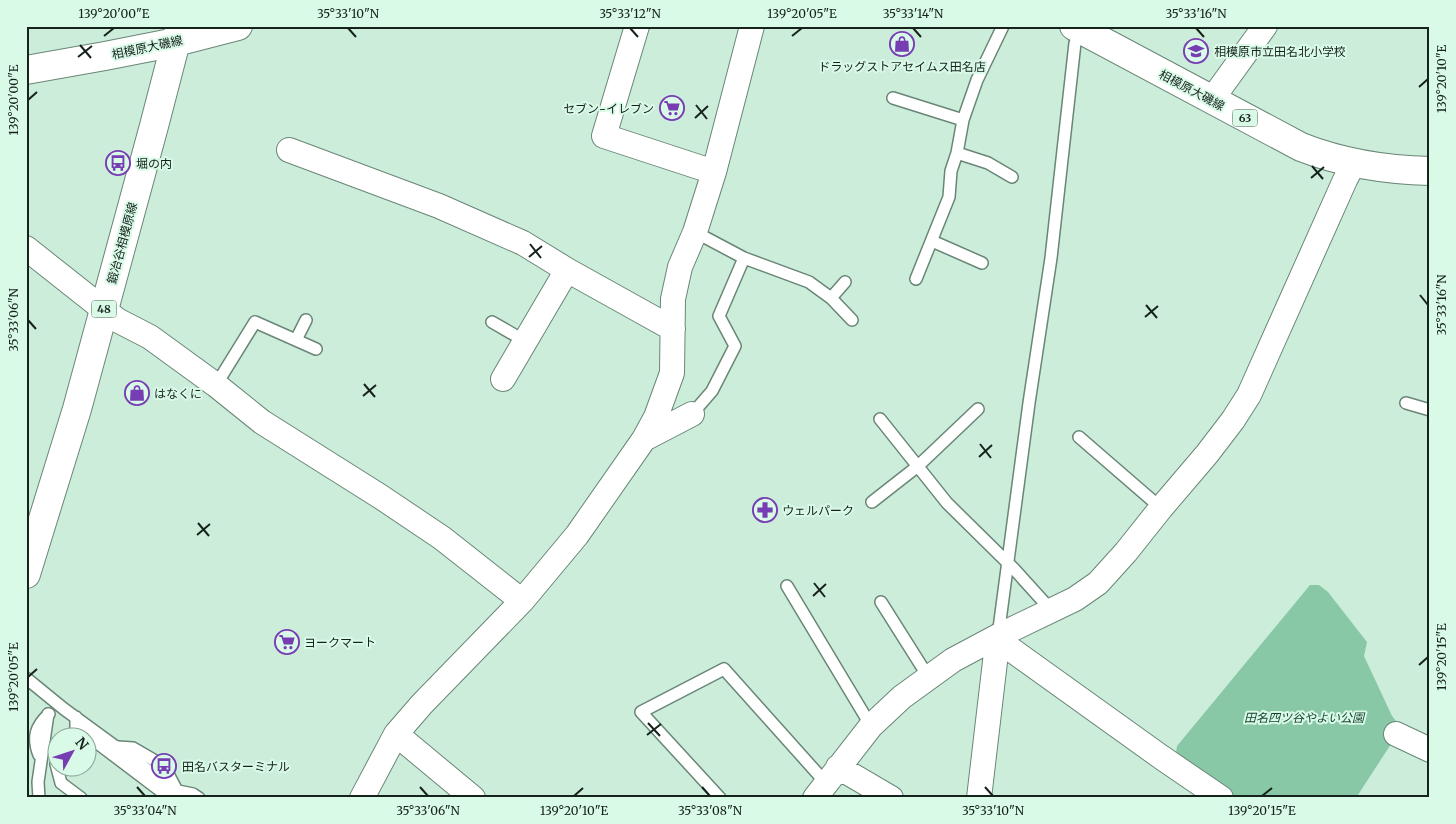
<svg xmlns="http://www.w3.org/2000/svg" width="1456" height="824" font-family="Merriweather,'Noto Sans JP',serif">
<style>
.green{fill:#88c8a7}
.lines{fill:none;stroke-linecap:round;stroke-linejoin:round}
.lane-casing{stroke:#698676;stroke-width:14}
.street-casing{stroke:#698676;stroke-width:26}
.primary-casing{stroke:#698676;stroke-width:30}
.lane{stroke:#fff;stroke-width:11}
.street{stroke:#fff;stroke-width:24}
.primary{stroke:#fff;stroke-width:28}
.ticks{fill:none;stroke:#16221c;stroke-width:2}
.labels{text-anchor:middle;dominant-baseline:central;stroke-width:4;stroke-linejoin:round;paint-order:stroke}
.shield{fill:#dafae8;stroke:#516359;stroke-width:1}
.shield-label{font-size:11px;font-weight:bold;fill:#16221c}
.street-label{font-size:12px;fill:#16221c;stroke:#dafae8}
.poi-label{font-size:12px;fill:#16221c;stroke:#dafae8;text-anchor:start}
.park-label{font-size:12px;font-style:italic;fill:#113e2a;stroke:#dafae8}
.neatline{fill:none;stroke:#16221c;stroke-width:2}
.ticks-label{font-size:12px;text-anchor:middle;fill:#16221c}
</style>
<rect width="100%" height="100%" fill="#cdeddb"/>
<path class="green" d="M 1310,585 L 1319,585 L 1328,592 L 1367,642 L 1364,656 L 1392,716 L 1400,726 L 1393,741 L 1356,798 L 1235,798 L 1175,758 L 1177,746 Z"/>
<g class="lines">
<defs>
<path id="lane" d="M 893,98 L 963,120
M 957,153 L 988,163 L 1012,177
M 695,232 L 744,258 L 809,282 L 831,298 L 852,320
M 932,241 L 982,263
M 916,279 L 949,197 L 951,171 L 957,153 L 963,120 L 977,80 L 1003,26
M 831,298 L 845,282
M 492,322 L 525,341
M 296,340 L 306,320
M 216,385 L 255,322 L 316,349
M 1406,403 L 1430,410
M 692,414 L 712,391 L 735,346 L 719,316 L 744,258
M 880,419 L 947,503 L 1014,569 L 1052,611
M 1079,437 L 1161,508
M 872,502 L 918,466 L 978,409
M 787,586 L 871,726
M 881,602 L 929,678
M 998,636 L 1029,403 L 1051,258 L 1075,43
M 26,678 L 64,709 L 186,798
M 76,717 L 76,728 L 92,739
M 88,740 L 92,739 L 170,798
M 118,747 L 133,748 L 164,766 L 176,789
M 39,755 C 32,737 36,726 49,714
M 58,762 L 56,764 L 61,783 L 81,798
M 178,791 L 193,794 L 199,798
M 39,798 L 38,782 L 48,714
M 720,798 L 641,712 L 724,669 L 826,783"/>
<path id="street" d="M 637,26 L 604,136 L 714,172
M 1218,91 L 1265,26
M 289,150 L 439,206 L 523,243 L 567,270 L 673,329
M 26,248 L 117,320 L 150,337 L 216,385 L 262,422 L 381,497 L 442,538 L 522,601
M 503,379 L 567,270
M 644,439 L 692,414
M 998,636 L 1009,648 L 1161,757 L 1221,798
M 396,734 L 473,798
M 1396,734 L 1430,750
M 838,767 L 891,798
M 362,798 L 396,734 L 422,704 L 522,601 L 577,535 L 644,439 L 656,417 L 672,373 L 673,299 L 680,267 L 695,232 L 714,172 L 752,26
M 815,798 L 871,726 L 902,697 L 953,660 L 998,636 L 1075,599 L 1098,583 L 1126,552 L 1161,508 L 1207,454 L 1233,420 L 1249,395 L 1345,180 L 1354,163
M 979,798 L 998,636"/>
<path id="primary" d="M 1074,26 L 1301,147 C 1342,163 1385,170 1430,171
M 26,70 L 105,56 L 176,42 L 238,26
M 26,574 L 77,409 L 154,126 L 180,26"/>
</defs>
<use href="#lane" class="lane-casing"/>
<use href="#street" class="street-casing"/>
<use href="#primary" class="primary-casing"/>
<use href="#lane" class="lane"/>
<use href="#street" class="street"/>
<use href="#primary" class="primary"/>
</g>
<path class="ticks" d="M 348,28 L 356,37M 630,28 L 638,37M 913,28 L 921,37M 1196,28 L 1204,37M 104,36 L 114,28M 792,36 L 802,28M 80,45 L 91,58M 78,57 L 92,46M 1419,87 L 1428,79M 28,100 L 37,92M 696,105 L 707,119M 695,118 L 708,106M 1312,166 L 1323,179M 1311,178 L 1324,167M 530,244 L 541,258M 529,257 L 542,246M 1420,295 L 1428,305M 1146,305 L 1157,318M 1145,317 L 1158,306M 28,320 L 36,329M 364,384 L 375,397M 363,396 L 376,385M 980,444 L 991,458M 979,457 L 992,445M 198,523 L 209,536M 197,535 L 210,524M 814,583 L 825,597M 813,596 L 826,584M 1419,665 L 1428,657M 28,677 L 37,669M 648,723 L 660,736M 647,735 L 661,724M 137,787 L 145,796M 420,787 L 428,796M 702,787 L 710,796M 985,787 L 993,796M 574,796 L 583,788M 1262,796 L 1272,788"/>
<defs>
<symbol id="shop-ring" viewBox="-11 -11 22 22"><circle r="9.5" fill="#dafae8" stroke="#773db3" stroke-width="1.5"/><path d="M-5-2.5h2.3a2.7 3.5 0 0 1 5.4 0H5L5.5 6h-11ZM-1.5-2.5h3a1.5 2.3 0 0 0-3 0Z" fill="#773db3"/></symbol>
<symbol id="school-ring" viewBox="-11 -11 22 22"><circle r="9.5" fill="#dafae8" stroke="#773db3" stroke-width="1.5"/><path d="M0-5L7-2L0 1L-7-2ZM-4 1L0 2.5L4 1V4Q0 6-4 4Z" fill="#773db3"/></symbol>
<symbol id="supermarket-ring" viewBox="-11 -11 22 22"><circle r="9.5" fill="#dafae8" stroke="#773db3" stroke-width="1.5"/><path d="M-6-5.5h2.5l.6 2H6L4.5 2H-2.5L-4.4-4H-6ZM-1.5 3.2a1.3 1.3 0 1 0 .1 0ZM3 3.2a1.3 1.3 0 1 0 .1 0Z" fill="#773db3"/></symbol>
<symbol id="bus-ring" viewBox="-11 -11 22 22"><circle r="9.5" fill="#dafae8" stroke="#773db3" stroke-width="1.5"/><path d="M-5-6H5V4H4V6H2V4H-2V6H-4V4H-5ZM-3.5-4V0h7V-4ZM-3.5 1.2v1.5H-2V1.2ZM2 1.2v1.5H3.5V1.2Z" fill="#773db3"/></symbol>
<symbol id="pharmacy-ring" viewBox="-11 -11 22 22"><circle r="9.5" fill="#dafae8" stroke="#773db3" stroke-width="1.5"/><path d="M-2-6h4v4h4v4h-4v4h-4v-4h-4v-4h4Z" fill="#773db3"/></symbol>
</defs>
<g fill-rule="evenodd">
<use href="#shop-ring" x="888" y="30" width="28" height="28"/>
<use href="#school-ring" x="1182" y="37" width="28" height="28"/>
<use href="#supermarket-ring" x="658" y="94" width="28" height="28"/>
<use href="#bus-ring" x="104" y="149" width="28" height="28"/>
<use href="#shop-ring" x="123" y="379" width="28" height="28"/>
<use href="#pharmacy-ring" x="751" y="496" width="28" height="28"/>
<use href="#supermarket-ring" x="273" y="628" width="28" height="28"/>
<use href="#bus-ring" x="150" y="752" width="28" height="28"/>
</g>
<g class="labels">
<g class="shield">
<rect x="1232.5" y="109.5" width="25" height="17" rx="4"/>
<rect x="91.5" y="300.5" width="25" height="17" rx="4"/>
</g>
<g class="shield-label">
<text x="1245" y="118">63</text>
<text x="104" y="309">48</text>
</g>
<g class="street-label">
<text transform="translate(147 47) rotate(-12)">相模原大磯線</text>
<text transform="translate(1192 90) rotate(28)">相模原大磯線</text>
<text transform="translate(122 243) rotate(-75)">鍛冶谷相模原線</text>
</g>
<g class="poi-label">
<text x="1214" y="51">相模原市立田名北小学校</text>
<text x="902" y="66" text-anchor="middle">ドラッグストアセイムス田名店</text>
<text x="654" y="108" text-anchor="end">セブン-イレブン</text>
<text x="136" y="163">堀の内</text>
<text x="154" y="393">はなくに</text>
<text x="782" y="510">ウェルパーク</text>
<text x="304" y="642">ヨークマート</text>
<text x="182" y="766">田名バスターミナル</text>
</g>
<g class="park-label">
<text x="1304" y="717">田名四ツ谷やよい公園</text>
</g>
</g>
<rect width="1456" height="824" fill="none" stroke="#dafae8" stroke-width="55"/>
<g transform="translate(72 752) rotate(50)"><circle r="24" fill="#dafae8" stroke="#8ca496"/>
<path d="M0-4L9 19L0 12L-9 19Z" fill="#773db3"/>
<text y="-8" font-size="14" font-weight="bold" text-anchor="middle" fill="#16221c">N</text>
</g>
<rect x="28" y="28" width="1400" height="768" class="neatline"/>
<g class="ticks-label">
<text x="114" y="18">139°20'00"E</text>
<text x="348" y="18">35°33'10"N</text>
<text x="630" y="18">35°33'12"N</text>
<text x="802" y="18">139°20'05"E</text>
<text x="913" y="18">35°33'14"N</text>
<text x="1196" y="18">35°33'16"N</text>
<text transform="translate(1442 79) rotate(-90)" y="4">139°20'10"E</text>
<text transform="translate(14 100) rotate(-90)" y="4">139°20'00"E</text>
<text transform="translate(1442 305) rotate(-90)" y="4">35°33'16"N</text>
<text transform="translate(14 320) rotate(-90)" y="4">35°33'06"N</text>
<text transform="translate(1442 657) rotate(-90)" y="4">139°20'15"E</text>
<text transform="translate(14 677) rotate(-90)" y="4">139°20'05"E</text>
<text x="145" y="815">35°33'04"N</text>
<text x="428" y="815">35°33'06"N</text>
<text x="574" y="815">139°20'10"E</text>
<text x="710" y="815">35°33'08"N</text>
<text x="993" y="815">35°33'10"N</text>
<text x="1262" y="815">139°20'15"E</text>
</g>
</svg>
